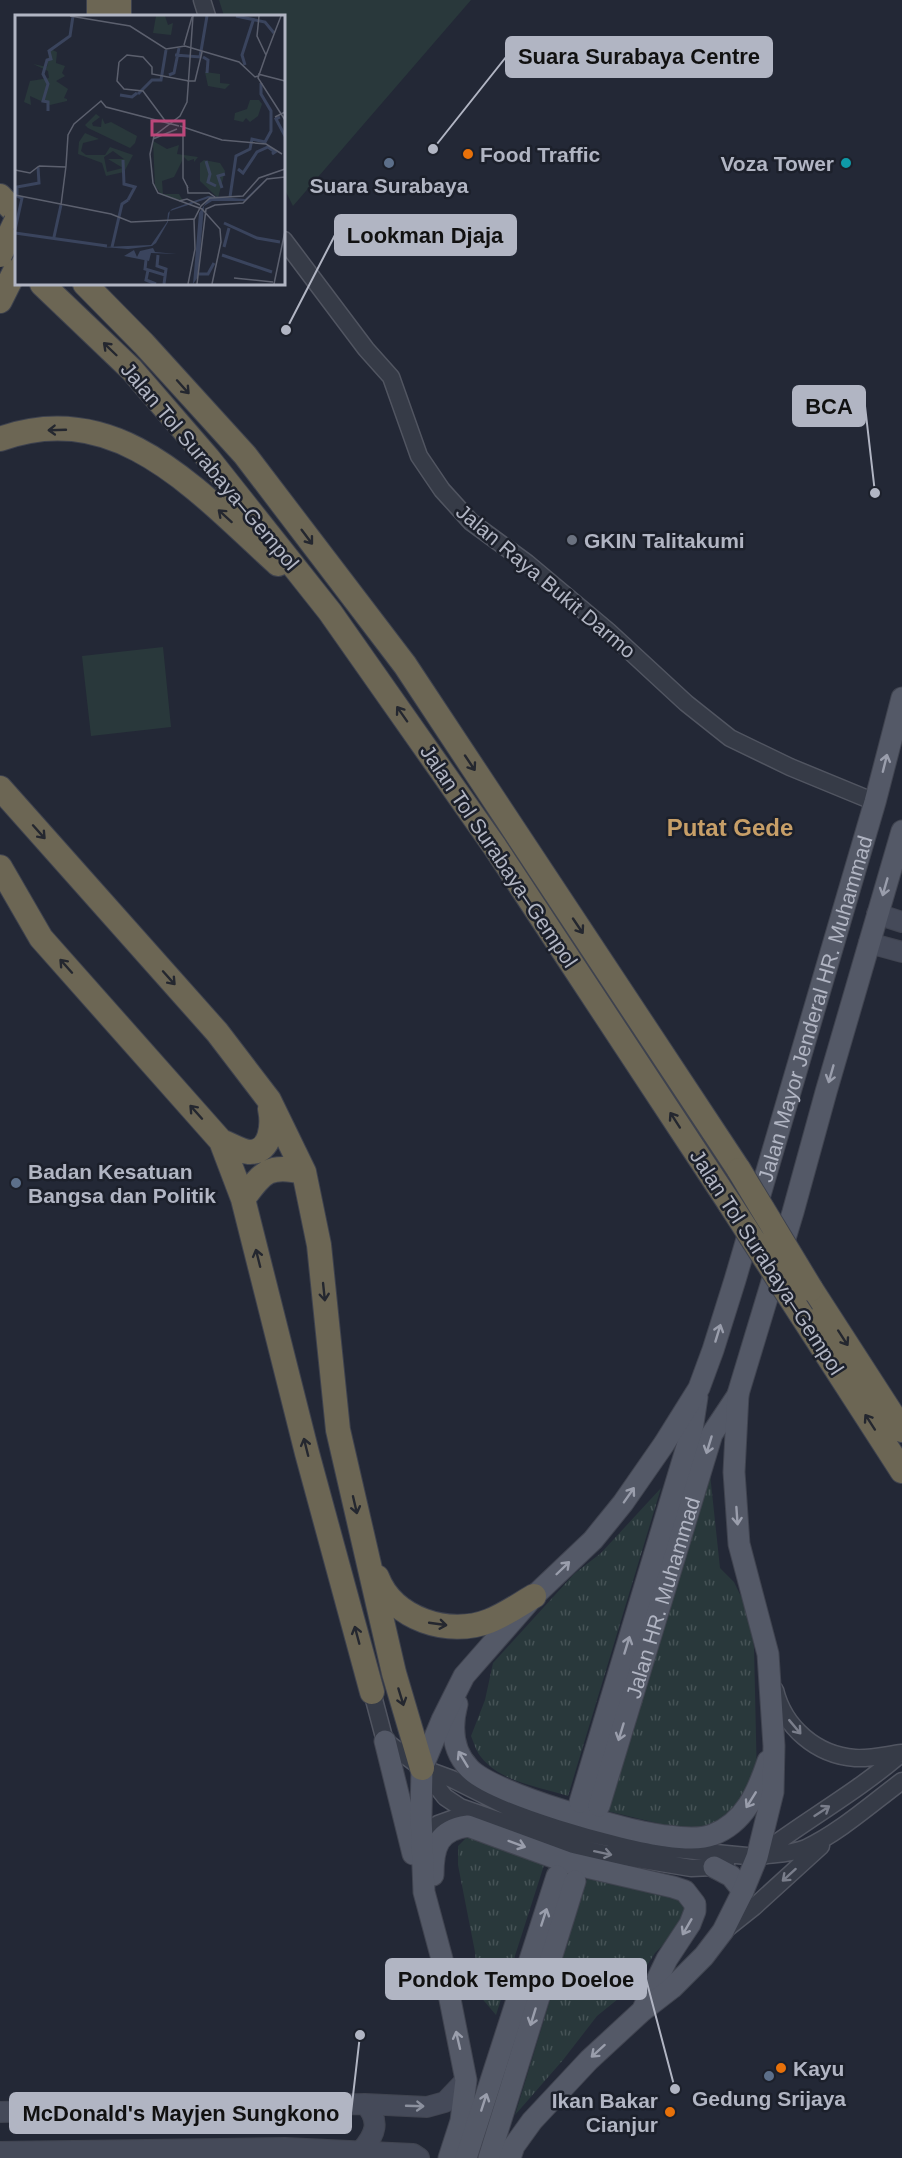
<svg xmlns="http://www.w3.org/2000/svg" width="902" height="2158" font-family="Arial,sans-serif">
<style>
.grass{fill:#29383b}
.park{fill:url(#park-tufts)}
.lines{fill:none;stroke-linecap:round;stroke-linejoin:round}
.tertiary-casing{stroke:#515561;stroke-width:19}
.secondary-casing{stroke:#404450;stroke-width:22}
.primary-casing{stroke:#404450;stroke-width:23}
.motorway-casing{stroke:#3e424e;stroke-width:26}
.tertiary{stroke:#363b47;stroke-width:16}
.secondary{stroke:#454a59;stroke-width:20}
.primary{stroke:#545967;stroke-width:21}
.motorway{stroke:#6c6654;stroke-width:24}
.motorway-bridge-casing{stroke:#3e424e;stroke-width:26;stroke-linecap:butt}
.motorway-bridge{stroke:#6c6654;stroke-width:24}
.oneway{stroke:#24272f}
.oneway2{stroke:#9a9eac}
.oneway3{stroke:#7a7e8b}
.oneway4{stroke:#8b909e}
.food-dot{fill:#e8710a;stroke:#1c202b;stroke-width:2}
.service-dot{fill:#5c6f8a;stroke:#1c202b;stroke-width:2}
.culture-dot{fill:#0f9aa8;stroke:#1c202b;stroke-width:2}
.worship-dot{fill:#6b7280;stroke:#1c202b;stroke-width:2}
.labels{text-anchor:middle;dominant-baseline:central;stroke-width:5;stroke-linejoin:round;paint-order:stroke}
.poi-label{font-size:21px;font-weight:bold;fill:#b1b5c3;stroke:#1c202b;text-anchor:start}
.street-label{font-size:21px;fill:#b1b5c3;stroke:#1c202b}
.quarter-label{font-size:24px;font-weight:bold;fill:#c79f68;stroke:#1c202b}
.inset-river{fill:none;stroke:#3a445d;stroke-width:3}
.inset-road{fill:none;stroke:#5c606e;stroke-width:1.5}
.view{fill:#bd477a;fill-opacity:0.15;stroke:#bd477a;stroke-width:3}
.inset-edge{fill:none;stroke:#b1b5c3;stroke-width:3}
.leader{fill:none;stroke:#b1b5c3;stroke-width:2}
.callout-dot{fill:#b1b5c3;stroke:#1c202b;stroke-width:2}
.callout{fill:#b1b5c3;stroke:#b1b5c3;stroke-width:2}
.callout-label{font-size:22px;text-anchor:middle;font-weight:bold;fill:#111}
</style>
<defs>
<pattern id="park-tufts" width="24" height="20" patternUnits="userSpaceOnUse" patternTransform="scale(1.5)"><rect width="24" height="20" fill="#29383b"/><path d="M3 7l-1-3M5 7V3M7 7l1-3M15 17l-1-3M17 17v-4M19 17l1-3" fill="none" stroke="#465356"/></pattern>
</defs>
<rect width="100%" height="100%" fill="#232836"/>
<path class="grass" d="M 219,0 L 471,0 L 293,206 L 284,188 L 284,16 L 224,16 Z
M 163,647 L 171,727 L 91,736 L 82,656 Z"/>
<path class="park" d="M 710,1474 L 720,1568 L 734,1582 L 747,1609 L 754,1647 L 757,1782 L 736,1815 L 701,1830 L 665,1825 L 607,1811 Z
M 661,1488 L 568,1796 C 540,1787 500,1782 481,1757 C 476,1751 474,1743 471,1736 L 485,1700 L 493,1663 L 574,1574 L 601,1553 Z
M 469,1835 L 546,1859 L 496,2015 L 479,1995 L 475,1952 L 458,1865 L 458,1846 Z
M 589,1872 L 686,1894 L 691,1917 L 655,1953 L 634,1986 L 597,2016 L 563,2060 L 515,2115 Z"/>
<g class="lines">
<defs>
<path id="tertiary" d="M 202,0 L 207,16
M 284,240 L 366,349 L 391,377 L 419,456 L 442,490 L 471,522 L 527,563 L 608,631 L 686,703 L 730,738 L 790,767 L 875,802
M 775,1690 C 784,1727 816,1755 855,1758 C 871,1759 886,1755 902,1753
M 372,1692 L 385,1741 L 422,1768 L 452,1779 L 508,1807 L 579,1832 L 654,1847 L 757,1857 C 804,1821 857,1792 902,1753
M 423,1769 L 445,1797 L 460,1807 L 574,1847 L 607,1854 L 691,1868 L 714,1867 L 726,1864
M 421,1836 L 438,1824 L 471,1812
M 760,1856 C 774,1854 792,1854 806,1848 C 840,1832 871,1804 902,1781
M 725,1930 L 754,1907 L 821,1846"/>
<path id="secondary" d="M 877,914 L 902,922
M 869,943 L 902,952
M 0,2112 L 365,2104 L 427,2107 L 445,2102 L 466,2080
M 362,2150 C 375,2135 381,2121 365,2104
M 0,2152 L 285,2148 L 413,2154 L 419,2158"/>
<g id="primary">
<path d="M 457,1704 C 451,1727 452,1750 469,1768 C 492,1794 629,1832 667,1836 C 681,1838 699,1840 712,1835 C 745,1823 758,1791 768,1761"/>
<path d="M 385,1741 L 413,1854"/>
<path d="M 580,1802 L 692,1430 L 697,1397"/>
<path id="s1" d="M 599,1806 L 712,1434 L 738,1395"/>
<path d="M 714,1867 L 731,1876 L 743,1891"/>
<path d="M 433,1875 C 433,1847 438,1830 468,1826 L 569,1863 L 673,1887 L 685,1891 L 695,1904 L 695,1911 L 690,1924 L 667,1959 L 644,2007"/>
<path id="s2" d="M 449,2158 L 461,2121 L 466,2080 L 442,1959 L 424,1892 L 421,1816 L 422,1768 L 442,1720 L 464,1676 L 534,1596 L 593,1540 L 623,1503 L 664,1444 L 699,1388 L 713,1350 L 735,1280 L 875,802 L 902,698"/>
<path d="M 466,2158 L 557,1876"/>
<path d="M 489,2158 L 575,1881"/>
<path d="M 510,2158 L 514,2146 L 532,2121 L 589,2060 L 641,2012 L 672,1988 L 704,1956 L 723,1931 L 743,1891 L 757,1857 L 773,1792 L 774,1746 L 768,1654 L 739,1544 L 734,1472 L 738,1394 L 793,1212 L 826,1092 L 902,831"/>
</g>
<path id="motorway" d="M 99,16 L 99,0
M 119,16 L 119,0
M 0,196 L 16,213
M 42,284 L 132,370 L 208,458 L 330,612 L 495,847 L 730,1204
M 85,284 L 144,344 L 245,455 L 405,665 L 739,1170
M 0,301 L 16,269
M 0,439 C 118,396 199,493 278,564
M 0,788 L 217,1032 L 269,1100 L 304,1172 L 319,1245 L 338,1430 L 394,1673 L 422,1768
M 0,867 L 41,938 L 221,1141 L 243,1199 L 307,1453 L 372,1692
M 221,1141 C 229,1144 241,1151 249,1152 C 272,1153 273,1123 270,1109
M 243,1199 C 263,1172 268,1164 304,1172
M 811,1289 L 902,1430
M 802,1316 L 902,1471
M 377,1577 C 393,1619 449,1637 489,1621 C 505,1615 520,1604 534,1596"/>
</defs>
<use href="#tertiary" class="tertiary-casing"/>
<use href="#secondary" class="secondary-casing"/>
<use href="#primary" class="primary-casing"/>
<use href="#motorway" class="motorway-casing"/>
<use href="#tertiary" class="tertiary"/>
<use href="#secondary" class="secondary"/>
<use href="#primary" class="primary"/>
<use href="#motorway" class="motorway"/>
<defs>
<path id="motorway-bridge" d="M 0,255 L 16,221
M 739,1170 L 811,1289
M 730,1204 L 802,1316"/>
</defs>
<use href="#motorway-bridge" class="motorway-bridge-casing"/>
<use href="#motorway-bridge" class="motorway-bridge"/>
</g>
<defs><path id="oneway-shaft" d="M-6 0H5M1.5-3L5.5 0L1.5 3" fill="none" stroke-width="1.6" stroke-linecap="round" stroke-linejoin="round" transform="scale(1.5)"/></defs>
<g class="oneway">
<use href="#oneway-shaft" transform="translate(110 349) rotate(-136)"/>
<use href="#oneway-shaft" transform="translate(183 387) rotate(48)"/>
<use href="#oneway-shaft" transform="translate(57 430) rotate(178)"/>
<use href="#oneway-shaft" transform="translate(225 516) rotate(-138)"/>
<use href="#oneway-shaft" transform="translate(307 537) rotate(53)"/>
<use href="#oneway-shaft" transform="translate(402 714) rotate(-125)"/>
<use href="#oneway-shaft" transform="translate(470 763) rotate(56)"/>
<use href="#oneway-shaft" transform="translate(39 832) rotate(48)"/>
<use href="#oneway-shaft" transform="translate(578 926) rotate(56)"/>
<use href="#oneway-shaft" transform="translate(66 966) rotate(-132)"/>
<use href="#oneway-shaft" transform="translate(169 978) rotate(48)"/>
<use href="#oneway-shaft" transform="translate(196 1112) rotate(-132)"/>
<use href="#oneway-shaft" transform="translate(675 1120) rotate(-123)"/>
<use href="#oneway-shaft" transform="translate(258 1258) rotate(-104)"/>
<use href="#oneway-shaft" transform="translate(324 1292) rotate(84)"/>
<use href="#oneway-shaft" transform="translate(843 1338) rotate(57)"/>
<use href="#oneway-shaft" transform="translate(870 1422) rotate(-123)"/>
<use href="#oneway-shaft" transform="translate(306 1447) rotate(-104)"/>
<use href="#oneway-shaft" transform="translate(355 1505) rotate(77)"/>
<use href="#oneway-shaft" transform="translate(438 1624) rotate(8)"/>
<use href="#oneway-shaft" transform="translate(357 1635) rotate(-105)"/>
<use href="#oneway-shaft" transform="translate(401 1697) rotate(73)"/>
</g>
<g class="oneway2">
<use href="#oneway-shaft" transform="translate(885 763) rotate(-76)"/>
<use href="#oneway-shaft" transform="translate(885 887) rotate(106)"/>
<use href="#oneway-shaft" transform="translate(831 1074) rotate(106)"/>
<use href="#oneway-shaft" transform="translate(718 1333) rotate(-73)"/>
<use href="#oneway-shaft" transform="translate(709 1445) rotate(107)"/>
<use href="#oneway-shaft" transform="translate(629 1495) rotate(-55)"/>
<use href="#oneway-shaft" transform="translate(737 1516) rotate(86)"/>
<use href="#oneway-shaft" transform="translate(563 1568) rotate(-44)"/>
<use href="#oneway-shaft" transform="translate(627 1645) rotate(-73)"/>
<use href="#oneway-shaft" transform="translate(621 1732) rotate(107)"/>
<use href="#oneway-shaft" transform="translate(463 1759) rotate(-121)"/>
<use href="#oneway-shaft" transform="translate(751 1800) rotate(122)"/>
<use href="#oneway-shaft" transform="translate(517 1844) rotate(20)"/>
<use href="#oneway-shaft" transform="translate(544 1917) rotate(-72)"/>
<use href="#oneway-shaft" transform="translate(687 1927) rotate(120)"/>
<use href="#oneway-shaft" transform="translate(533 2017) rotate(107)"/>
<use href="#oneway-shaft" transform="translate(458 2040) rotate(-103)"/>
<use href="#oneway-shaft" transform="translate(598 2051) rotate(138)"/>
<use href="#oneway-shaft" transform="translate(484 2102) rotate(-72)"/>
</g>
<g class="oneway3">
<use href="#oneway-shaft" transform="translate(795 1727) rotate(50)"/>
<use href="#oneway-shaft" transform="translate(822 1811) rotate(-33)"/>
<use href="#oneway-shaft" transform="translate(603 1853) rotate(12)"/>
<use href="#oneway-shaft" transform="translate(789 1875) rotate(138)"/>
</g>
<use class="oneway4" href="#oneway-shaft" transform="translate(415 2106) rotate(2)"/>
<g class="food-dot">
<circle cx="468" cy="154" r="6"/>
<circle cx="781" cy="2068" r="6"/>
<circle cx="670" cy="2112" r="6"/>
</g>
<g class="service-dot">
<circle cx="389" cy="163" r="6"/>
<circle cx="16" cy="1183" r="6"/>
<circle cx="769" cy="2076" r="6"/>
</g>
<circle class="culture-dot" cx="846" cy="163" r="6"/>
<circle class="worship-dot" cx="572" cy="540" r="6"/>
<g class="labels">
<g class="poi-label">
<text x="480" y="154">Food Traffic</text>
<text x="834" y="163" text-anchor="end">Voza Tower</text>
<text x="389" y="185" text-anchor="middle">Suara Surabaya</text>
<text x="584" y="540">GKIN Talitakumi</text>
<text x="28" y="1171">Badan Kesatuan<tspan x="28" dy="24">Bangsa dan Politik</tspan></text>
<text x="793" y="2068">Kayu</text>
<text x="769" y="2098" text-anchor="middle">Gedung Srijaya</text>
<text x="658" y="2100" text-anchor="end">Ikan Bakar<tspan x="658" dy="24">Cianjur</tspan></text>
</g>
<g class="street-label">
<text transform="translate(210 466) rotate(50)">Jalan Tol Surabaya–Gempol</text>
<text transform="translate(546 581) rotate(40)">Jalan Raya Bukit Darmo</text>
<text transform="translate(499 856) rotate(56)">Jalan Tol Surabaya–Gempol</text>
<text stroke="none"><textPath href="#s2" startOffset="1268">Jalan Mayor Jenderal HR. Muhammad</textPath></text>
<text transform="translate(767 1262) rotate(57)">Jalan Tol Surabaya–Gempol</text>
<text stroke="none"><textPath href="#s1" startOffset="218">Jalan HR. Muhammad</textPath></text>
</g>
<g class="quarter-label">
<text x="730" y="827">Putat Gede</text>
</g>
</g>
<g transform="translate(15 15)">
<rect width="270" height="270" fill="#232836"/>
<path d="M 141,1 L 150,1 L 153,10 L 158,8 L 156,20 L 138,18 ZM 35,34 L 42,37 L 41,48 L 50,51 L 47,58 L 50,61 L 41,66 L 53,74 L 49,83 L 52,84 L 52,86 L 35,90 L 15,81 L 16,90 L 9,87 L 15,66 L 34,63 L 33,56 L 18,49 L 32,52 ZM 81,99 L 85,102 L 77,108 L 78,111 L 86,112 L 87,103 L 90,109 L 96,107 L 122,121 L 120,128 L 115,133 L 73,113 L 70,110 ZM 70,118 L 84,124 L 68,128 L 66,136 L 71,140 L 90,140 L 95,132 L 118,140 L 109,157 L 91,161 L 87,148 L 63,139 L 64,127 ZM 98,136 L 109,144 L 93,144 L 108,153 L 92,157 L 89,142 ZM 189,145 L 205,148 L 210,156 L 203,183 L 185,166 L 185,148 Z" fill="#29383b" fill-rule="evenodd"/>
<path d="M 138,126 L 152,134 L 164,130 L 162,139 L 183,142 L 179,147 L 179,144 L 173,146 L 169,142 L 159,162 L 147,166 L 148,179 L 164,179 L 168,186 L 147,180 L 140,171 Z" fill="#29383b"/>
<path d="M 190,57 L 205,59 L 205,68 L 215,69 L 210,74 L 193,71 ZM 235,85 L 244,85 L 247,89 L 243,101 L 235,107 L 231,103 L 228,107 L 219,105 L 220,98 L 232,94 Z" fill="#29383b"/>
<path d="M 255,160 L 230,186 L 197,186 L 189,191 L 183,262 L 178,269 L 184,198 L 194,183 L 155,196 L 153,207 L 141,228 L 137,231 L 113,234 L 88,232 L 136,230 L 152,207 L 153,198 L 157,194 L 193,181 L 230,184 ZM 138,233 L 140,237 L 162,239 L 136,238 L 134,246 L 109,241 L 119,235 L 122,242 L 125,236 Z" fill="#3a445d"/>
<path class="inset-river" d="M 221,1 L 250,7 L 259,18M 160,40 L 185,42 L 192,1M 188,42 L 193,45 L 192,58M 230,50 L 227,40 L 238,6M 154,60 L 159,58 L 164,33M 123,79 L 137,65 L 146,65 L 151,35M 105,80 L 117,82 L 122,78M 33,96 L 33,87 L 28,86 L 33,69 L 28,59 L 32,45 L 36,44 L 34,36 L 55,21 L 58,1M 265,102 L 261,104 L 270,121M 108,145 L 109,169 L 120,172 L 113,185M 191,146 L 195,159 L 193,167 L 201,171M 223,154 L 228,158 L 242,137 L 253,132 L 260,137 L 257,139M 207,173 L 203,161 L 210,159M 215,182 L 221,141 L 235,134 L 237,124 L 250,127 L 256,116 L 256,96 L 246,79 L 246,68M 209,208 L 242,223 L 265,227M 0,215 L 7,183 L 2,181 L 2,172 L 24,168 L 23,152M 0,218 L 92,231M 39,222 L 46,190M 97,232 L 107,189 L 113,185M 209,232 L 214,213M 143,240 L 142,251 L 151,254 L 149,269M 207,240 L 257,257M 131,245 L 130,254 L 150,260M 133,255 L 131,265 L 141,269M 184,259 L 193,259 L 199,248"/>
<path class="inset-road" d="M 55,1 L 115,11 L 151,34 L 170,31 L 224,47 L 240,62 L 243,61M 178,1 L 172,87 L 165,101 L 139,121 L 135,139 L 138,168 L 143,178 L 187,194 L 205,214 L 206,227 L 197,269M 244,1 L 242,21 L 251,40 L 243,63 L 270,105M 169,30 L 177,2M 251,40 L 266,1M 104,47 L 102,66 L 109,74 L 128,76 L 151,107M 104,47 L 112,40 L 128,42 L 137,52 L 137,59 L 174,66M 243,59 L 270,66M 172,66 L 180,66 L 187,37M 270,97 L 260,102 L 270,97M 165,111 L 207,125 L 251,129 L 267,139M 168,113 L 168,163 L 173,173M 138,124 L 162,114M 24,151 L 51,152M 51,151 L 53,120 L 59,109 L 86,86 L 91,92 L 164,111M 0,155 L 15,158 L 24,151M 172,170 L 173,178 L 194,178 L 200,182M 0,180 L 96,199 L 116,207 L 179,204M 164,186 L 172,184 L 185,190M 46,190 L 51,151M 219,263 L 258,267M 173,269 L 180,234 L 179,205 L 186,191 L 195,183 L 228,181 L 244,163 L 270,154M 182,269 L 191,194 L 200,190 L 228,188 L 252,164 L 270,162M 259,269 L 270,216"/>
<path class="view" d="M 137,106 L 169,106 L 169,120 L 137,120 Z"/>
<rect width="270" height="270" class="inset-edge"/>
</g>
<path class="leader" d="M433 149L506 57M286 330L335 235M875 493L865 406M675 2089L646 1979M360 2035L351 2113"/>
<g class="callout-dot">
<circle cx="433" cy="149" r="6"/>
<circle cx="286" cy="330" r="6"/>
<circle cx="875" cy="493" r="6"/>
<circle cx="675" cy="2089" r="6"/>
<circle cx="360" cy="2035" r="6"/>
</g>
<g class="callout">
<rect x="506" y="37" width="266" height="40" rx="6"/>
<rect x="335" y="215" width="181" height="40" rx="6"/>
<rect x="793" y="386" width="72" height="40" rx="6"/>
<rect x="386" y="1959" width="260" height="40" rx="6"/>
<rect x="10" y="2093" width="341" height="40" rx="6"/>
</g>
<g class="callout-label">
<text x="639" y="64">Suara Surabaya Centre</text>
<text x="425" y="243">Lookman Djaja</text>
<text x="829" y="414">BCA</text>
<text x="516" y="1987">Pondok Tempo Doeloe</text>
<text x="181" y="2121">McDonald's Mayjen Sungkono</text>
</g>
</svg>
